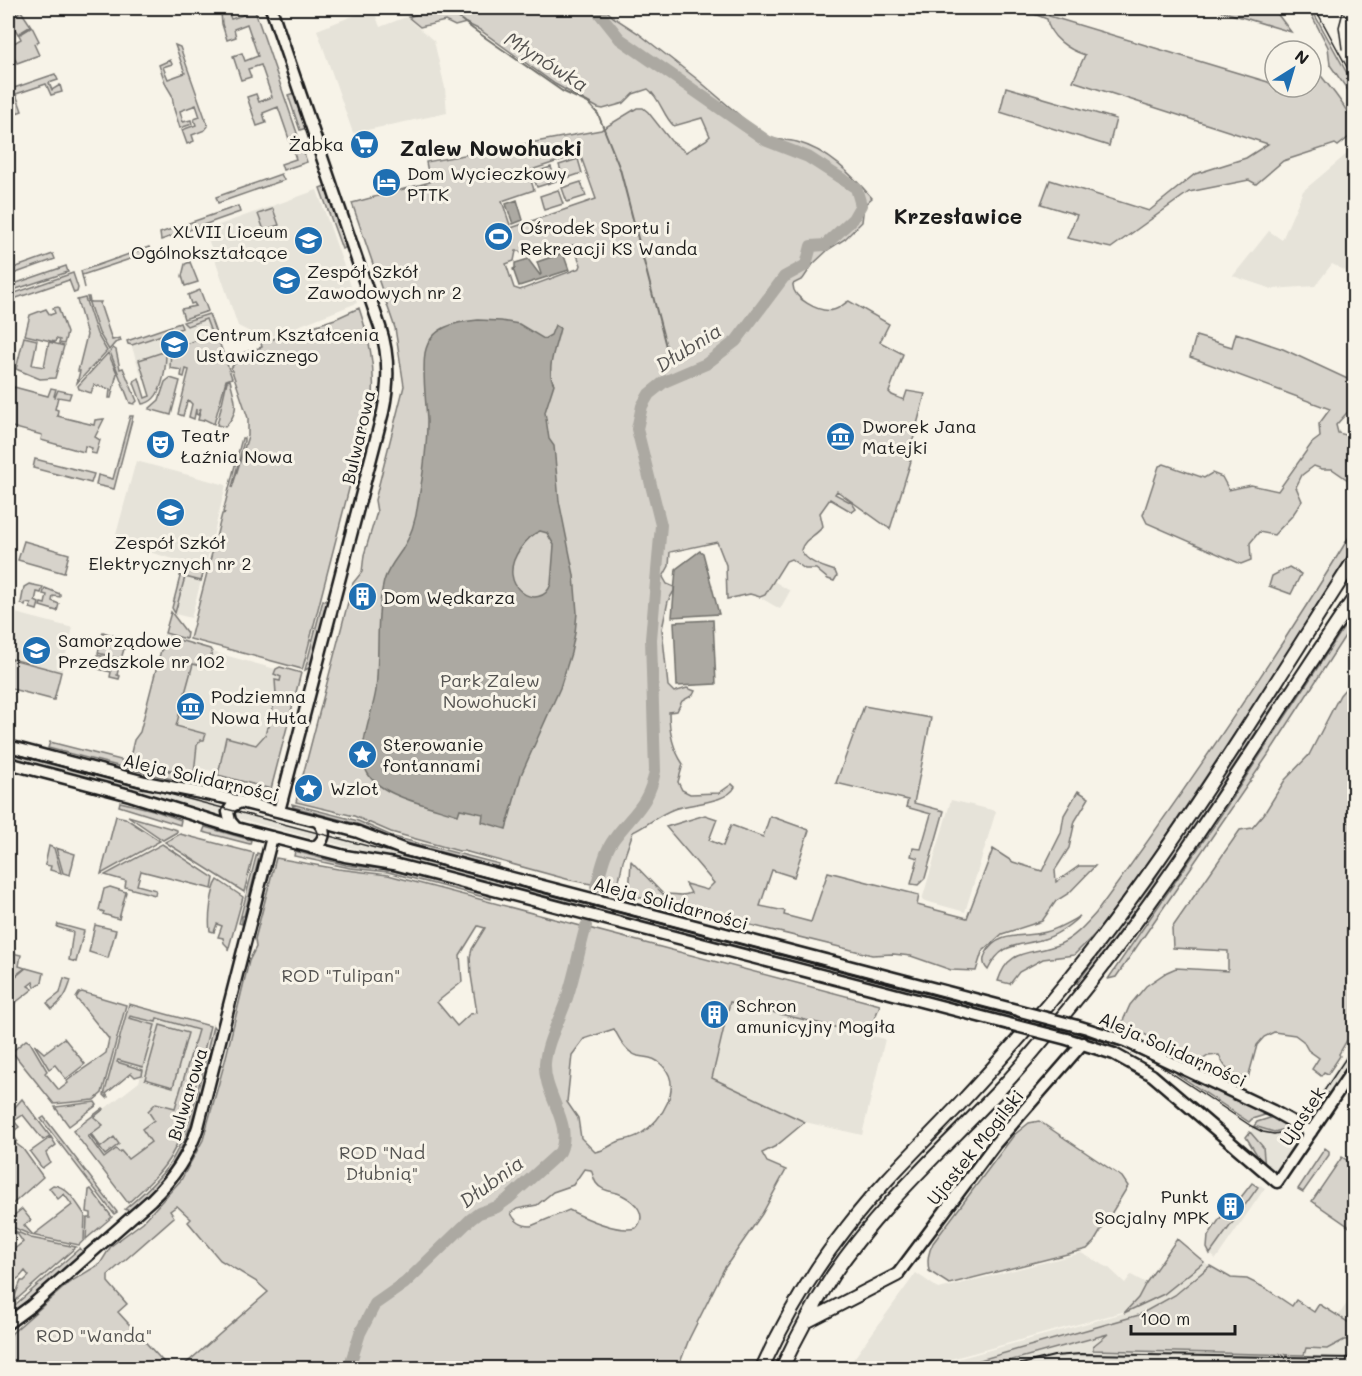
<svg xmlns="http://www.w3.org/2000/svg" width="1362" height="1376" font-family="Mali,sans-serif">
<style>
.built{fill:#e6e3d9}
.green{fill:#d7d3cb;stroke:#7a7874;stroke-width:1.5;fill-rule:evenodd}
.water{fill:#aca9a2;stroke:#72716c;stroke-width:1.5;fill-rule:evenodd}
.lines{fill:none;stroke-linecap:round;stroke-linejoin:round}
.stream{stroke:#72716c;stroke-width:2}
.river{stroke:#aca9a2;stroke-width:12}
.minor-casing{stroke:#1c1c1c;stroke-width:15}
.major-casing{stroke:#1c1c1c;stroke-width:16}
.minor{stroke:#f7f3e8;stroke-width:10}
.major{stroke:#f7f3e8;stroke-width:12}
.tram{stroke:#1c1c1c;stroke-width:1.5}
.rail{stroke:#1c1c1c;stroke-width:2}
.minor-bridge-casing{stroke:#1c1c1c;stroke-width:15;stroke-linecap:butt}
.minor-bridge{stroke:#f7f3e8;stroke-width:10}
.labels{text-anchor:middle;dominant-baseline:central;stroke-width:6;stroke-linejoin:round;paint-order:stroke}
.poi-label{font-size:18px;fill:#1c1c1c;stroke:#f7f3e8;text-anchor:start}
.street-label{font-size:18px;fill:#1c1c1c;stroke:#f7f3e8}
.park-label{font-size:18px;fill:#545351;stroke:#f7f3e8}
.water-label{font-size:20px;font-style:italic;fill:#565452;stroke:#f7f3e8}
.quarter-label{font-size:21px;font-weight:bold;fill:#1c1c1c;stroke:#f7f3e8}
</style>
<rect width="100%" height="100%" fill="#f7f3e8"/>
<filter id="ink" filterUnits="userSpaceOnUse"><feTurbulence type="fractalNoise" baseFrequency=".0167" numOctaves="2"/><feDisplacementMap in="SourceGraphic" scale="12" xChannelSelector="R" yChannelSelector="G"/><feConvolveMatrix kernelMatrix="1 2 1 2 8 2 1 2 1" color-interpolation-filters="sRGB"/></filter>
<g filter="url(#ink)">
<path class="built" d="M 373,8 L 380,27 L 406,17 L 434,41 L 445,88 L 447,113 L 353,133 L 317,30 Z
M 1354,148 L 1354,275 L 1332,264 L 1315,286 L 1272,289 L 1233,276 L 1269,231 L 1282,240 L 1303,191 Z
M 317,190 L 357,303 L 252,344 L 248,331 L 238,326 L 205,230 Z
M 208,315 L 221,348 L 141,375 L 130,341 Z
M 136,461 L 226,485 L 205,568 L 114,542 Z
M 185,576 L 201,581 L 191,618 L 175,614 Z
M 772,580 L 790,591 L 780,609 L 761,598 Z
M 8,611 L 73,628 L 54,700 L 8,688 Z
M 187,645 L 294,674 L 266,781 L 191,767 L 168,728 Z
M 8,751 L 224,807 L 222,814 L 8,758 Z
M 951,800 L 996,811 L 965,912 L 922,900 Z
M 235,810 L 318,832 L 316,839 L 233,817 Z
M 330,835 L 915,987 L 963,999 L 961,1007 L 329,842 Z
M 730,1001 L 885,1039 L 862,1135 L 805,1122 L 712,1078 Z
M 129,1010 L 204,1029 L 184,1112 L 128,1197 L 76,1131 L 139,1082 L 142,1072 L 115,1064 Z
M 1354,1043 L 1354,1056 L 1279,1169 L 1276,1171 L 1265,1169 L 1251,1132 L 1254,1126 L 1262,1129 L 1301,1121 Z
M 1260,1185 L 1265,1188 L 1216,1259 L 1210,1254 Z
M 1081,1253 L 1109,1268 L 1125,1283 L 1131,1275 L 1146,1283 L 1138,1298 L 1126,1311 L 918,1368 L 847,1368 L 916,1273 L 939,1289 Z
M 1204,1262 L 1210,1266 L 1188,1286 L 1139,1315 L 952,1368 L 925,1368 L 1124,1313 L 1164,1294 Z
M 1354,1293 L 1354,1368 L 983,1368 L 1111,1334 L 1321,1341 Z"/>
<path class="green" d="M 8,8 L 12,8 L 17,14 L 19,13 L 17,9 L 19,8 L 31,26 L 18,34 L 15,29 L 8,33 Z
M 241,8 L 254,8 L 307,162 L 283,170 L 281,164 L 296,159 L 278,107 L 263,113 L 266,123 L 257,126 L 247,97 L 256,94 L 259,102 L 272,97 L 261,65 L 248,69 L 251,77 L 241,80 L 233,56 L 242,53 L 245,61 L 258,56 L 247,24 L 234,29 L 236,37 L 227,40 L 222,24 L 221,13 L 228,11 L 231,19 L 243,15 Z
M 437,8 L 604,8 L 613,17 L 638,33 L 697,79 L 765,137 C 775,141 786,139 797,142 C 829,151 851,174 872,198 L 864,205 L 862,222 L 845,239 L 829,249 L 813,264 L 803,279 L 793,284 C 792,298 819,313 833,310 C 839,309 843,304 849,301 L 889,324 L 880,342 L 903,354 L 889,392 L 892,395 L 904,400 L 907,391 L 925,394 L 908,459 L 911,461 L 890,529 L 837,491 L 835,494 L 852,503 L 856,509 L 852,512 L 830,499 L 820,513 L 823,526 C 817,536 805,537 801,550 C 806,562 823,567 835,571 L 837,576 L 834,581 L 828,579 L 816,569 L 805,569 L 791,559 L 786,561 L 765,595 L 760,597 L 750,594 L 727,599 L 726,565 L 717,542 L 670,552 L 669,566 L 663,577 L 667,584 L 674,587 L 674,591 L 668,601 L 662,629 L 668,686 L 674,692 L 687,688 L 695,691 L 693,695 L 682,701 L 677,711 L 669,712 C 669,731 672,748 683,764 L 678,782 L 682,790 L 690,794 L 719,793 L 732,784 L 735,787 C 727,803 690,803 674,809 C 658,815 648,825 633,832 L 623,861 L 617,890 L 609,890 L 602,886 L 570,880 L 464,851 L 459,851 L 391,832 L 354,816 L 296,802 L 353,583 L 362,572 L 364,555 L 377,512 L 375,500 L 404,386 L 395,328 L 352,203 L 430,182 L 426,162 L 601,130 L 637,108 L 643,108 L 648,112 L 671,141 L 686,152 L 706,140 L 710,136 L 702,118 L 674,126 C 663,116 660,98 648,89 L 633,94 L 624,103 L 603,109 L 598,108 L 555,84 L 480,30 L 466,23 L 455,26 L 445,21 L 420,27 L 408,17 ZM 580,154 L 596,199 L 511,228 L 502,201 L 534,190 L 528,171 ZM 573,245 L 581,265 L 580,268 L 520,290 L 514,288 L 506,264 L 514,261 L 516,251 L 519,251 L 524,256 L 536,253 L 541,256 Z
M 1019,8 L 1050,8 L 1049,16 L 1268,82 L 1275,86 L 1277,91 L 1282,87 L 1311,87 L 1311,63 C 1323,80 1355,113 1354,133 L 1338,146 L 1335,144 L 1283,161 L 1256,184 L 1249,180 L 1189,192 L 1111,248 L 1067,238 L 1077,215 L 1041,204 L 1050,180 L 1149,211 L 1195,174 L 1246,158 L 1268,144 L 1073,81 L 1085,55 C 1069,50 1049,37 1047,19 Z
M 1211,8 L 1273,8 L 1291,32 Z
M 1308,8 L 1311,8 L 1354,86 L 1354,99 L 1330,65 L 1328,47 Z
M 1353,8 L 1354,8 L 1354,59 C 1349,40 1346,26 1353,8 Z
M 32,27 L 39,41 L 34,44 L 39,55 L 17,63 L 8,44 L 9,46 L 21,39 L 19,35 Z
M 175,45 L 180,47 L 208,126 L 205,130 L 192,135 L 194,141 L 187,144 L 182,130 L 196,125 L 194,119 L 200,117 L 196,105 L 180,111 L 183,122 L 191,120 L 192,124 L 180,128 L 174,109 L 172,95 L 166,85 L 159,65 L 170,60 L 172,64 L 163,67 L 168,79 L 185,73 Z
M 55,74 L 58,80 L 49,83 L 52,90 L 60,85 L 62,92 L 51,95 L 46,84 L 16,94 L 22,111 L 8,116 L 8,90 Z
M 1006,87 L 1116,119 L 1109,146 L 1000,112 Z
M 294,93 L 306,128 L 300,130 L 288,95 Z
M 578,159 L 582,173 L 564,179 L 559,165 Z
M 551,167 L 556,181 L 537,187 L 532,173 Z
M 281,174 L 284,180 L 218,203 L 216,197 Z
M 581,182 L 586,196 L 567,202 L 562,188 Z
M 325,186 L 347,247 L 342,249 L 320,188 Z
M 558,190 L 563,204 L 544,210 L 540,196 Z
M 238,206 L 240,212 L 161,240 L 160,233 Z
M 273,209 L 279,225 L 264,230 L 258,214 Z
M 149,247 L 151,252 L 82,275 L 85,288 L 81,271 Z
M 53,254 L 55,259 L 8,276 L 8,270 Z
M 190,262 L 198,282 L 185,286 L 182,276 L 185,264 Z
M 66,266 L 68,272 L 10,291 L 8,286 Z
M 73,273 L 78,288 L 77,292 L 74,293 L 69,280 L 8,301 L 9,295 Z
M 200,290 L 208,311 L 184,319 L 181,309 L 196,306 L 194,303 L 191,304 L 188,295 Z
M 87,297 L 89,297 L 90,302 L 101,302 L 100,304 L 112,340 L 120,338 L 121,341 L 115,343 L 109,350 L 99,333 Z
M 85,298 L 97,334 L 107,351 L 77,383 L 80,371 L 78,371 L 87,335 L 77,300 Z
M 58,307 L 67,333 L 64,344 L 59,343 L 60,340 L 56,339 L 55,342 L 25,335 L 30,315 L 46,309 L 50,315 L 55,313 L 53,308 Z
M 359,308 C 369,338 375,364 373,396 L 303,667 L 302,669 L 190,639 L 222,514 L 225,513 L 223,512 L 242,438 L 244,438 L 244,441 L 232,488 L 248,436 L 248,418 L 231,368 L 243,353 L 262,347 L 261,343 L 335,319 Z
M 209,314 L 232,378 L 226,380 L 214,424 L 204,419 L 203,421 L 198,420 L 201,408 L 198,415 L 196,414 L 196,409 L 194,419 L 189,417 L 192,404 L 189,401 L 187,402 L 183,416 L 178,414 L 189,370 L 186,369 L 184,377 L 181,376 L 182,370 L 170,368 L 171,349 L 212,335 L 206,319 L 187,326 L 183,322 Z
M 180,323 L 182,328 L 132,345 L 128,344 L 127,341 Z
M 1236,333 L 1283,349 L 1354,382 L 1354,405 L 1336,425 L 1338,433 L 1354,437 L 1354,484 L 1332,469 L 1322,469 L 1314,466 L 1302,475 L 1296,487 L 1302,501 L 1292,516 L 1274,535 L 1259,532 L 1250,543 L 1251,560 L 1241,564 L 1147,523 L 1143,515 L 1159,466 L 1164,464 L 1204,478 L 1212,473 L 1222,477 L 1229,490 L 1251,485 L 1278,491 L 1312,443 L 1320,437 L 1319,424 L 1330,409 L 1190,357 L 1196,336 L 1232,347 Z
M 24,337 L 37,340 L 32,365 L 44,367 L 49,342 L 64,346 L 55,378 L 40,379 L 16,369 Z
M 113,348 L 116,350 L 120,369 L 123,368 L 137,401 L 134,404 L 130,403 L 110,352 Z
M 166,351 C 166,368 163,402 142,404 L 134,383 L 135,380 L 139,378 L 145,398 L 150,396 L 139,360 Z
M 108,353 L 117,373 L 111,398 L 109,398 L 110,389 L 94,385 L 91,393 L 79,389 L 78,386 Z
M 170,378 L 180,381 L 171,415 L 149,409 L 159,400 L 165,382 Z
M 230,380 C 235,401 241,410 225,427 L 217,425 L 227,381 Z
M 14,387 L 48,396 L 51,388 L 56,389 L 54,396 L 55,397 L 58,390 L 71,393 L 69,399 L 58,397 L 55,409 L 58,410 L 57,416 L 94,425 L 95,420 L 104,419 L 95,437 L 100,440 L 96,454 L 91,453 L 92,448 L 85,446 L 84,452 L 41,440 L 42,435 L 8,426 L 8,410 Z
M 130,416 L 133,416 L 114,489 L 96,485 L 98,475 L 113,479 Z
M 35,459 L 94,474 L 91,483 L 33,468 Z
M 1354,529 L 1354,546 L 1261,694 L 1145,868 L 1097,932 L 1074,955 L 1043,959 L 1019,972 L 1010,984 L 998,981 C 1009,946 1032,956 1060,944 C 1075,937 1085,925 1096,913 C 1187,788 1274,660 1354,529 Z
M 24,541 L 69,554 L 64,573 L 18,560 Z
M 183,565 L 204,571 L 201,581 L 185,577 L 175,613 L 172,608 Z
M 1289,567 L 1301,574 L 1291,594 L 1269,586 L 1272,576 Z
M 29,584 L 43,587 L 41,593 L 37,592 L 35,601 L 39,603 L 37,610 L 30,608 L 31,604 L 26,603 L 25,606 L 21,603 L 24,587 Z
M 45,588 L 60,594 L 60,597 L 53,596 L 52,601 L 59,604 L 57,611 L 40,606 L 41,603 L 45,604 L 47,595 L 43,594 Z
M 323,600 L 328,602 L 311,667 L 305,670 Z
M 171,612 L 187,633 L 186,639 L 165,633 Z
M 1354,612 L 1354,622 L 1268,755 L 1116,977 L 1108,979 L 1215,824 Z
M 103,632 L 130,641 L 130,645 L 124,649 L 121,659 L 98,653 Z
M 165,636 L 210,649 L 212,652 L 208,668 L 193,664 L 176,726 L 206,734 L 204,740 L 201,740 L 197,745 L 194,774 L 160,768 L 130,757 L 134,740 L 140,732 L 161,650 L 168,646 L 168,644 L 163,643 Z
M 97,655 L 106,657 L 104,665 L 114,668 L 117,661 L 120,662 L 117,675 L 120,676 L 119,679 L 110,677 L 111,672 L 94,668 Z
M 8,658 L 61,672 L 54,700 L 8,688 Z
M 280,667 L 301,673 L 271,789 L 218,775 L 226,737 L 256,745 L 265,735 L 267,728 L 269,727 L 276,694 L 275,680 L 280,681 L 281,677 L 274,674 L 276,669 Z
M 1354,679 L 1354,1028 L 1339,1054 L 1340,1056 L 1328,1074 L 1324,1072 L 1321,1076 L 1312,1069 L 1319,1058 L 1308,1050 L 1303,1041 L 1295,1035 L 1274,1032 L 1264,1037 L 1257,1045 L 1248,1078 C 1232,1077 1225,1069 1219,1055 L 1208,1056 L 1199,1062 L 1122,1023 L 1130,1005 L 1146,986 L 1167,972 L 1176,968 L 1228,971 L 1228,951 L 1173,948 L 1172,928 L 1240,830 L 1252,828 L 1264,814 L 1285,780 L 1309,755 L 1340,695 Z
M 1283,685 L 1286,687 L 1159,879 L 1080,984 L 1077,983 L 1156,877 Z
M 864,706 L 931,718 L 914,803 L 944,811 L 925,878 L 918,885 L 911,884 L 918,858 L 911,856 L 913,848 L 921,849 L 931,814 L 906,807 L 908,800 L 836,783 Z
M 50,742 L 156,769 L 191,775 L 190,782 L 161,777 L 48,748 Z
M 217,781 L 261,792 L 262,799 L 215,787 Z
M 1078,791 L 1089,798 L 1075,821 L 1069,848 L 1055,870 L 1056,882 L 1079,866 L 1095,866 L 1069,893 L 1056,901 L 1042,921 L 1002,934 L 982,952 L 976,971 L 951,970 L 911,956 L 893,954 L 872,955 L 629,895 L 631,861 L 664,895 C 675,892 678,898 691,893 L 686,884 L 707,890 L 714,883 L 666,827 L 705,815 L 717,819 L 709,840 L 723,846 L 731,825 L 763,837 L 770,816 L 809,830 L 794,877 L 772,870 L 760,906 L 785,911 L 784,915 L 811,922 L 828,872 L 919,895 L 917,905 L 967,918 L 993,849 L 1013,862 L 1042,871 L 1061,833 L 1064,815 Z
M 120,802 L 153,810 L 181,820 L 180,825 L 119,806 Z
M 292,804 L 358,821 L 394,837 L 499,864 L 497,867 L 400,841 L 357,824 L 293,807 Z
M 116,816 L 125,818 L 160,841 L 101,874 Z
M 128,816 L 177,830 L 177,832 L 163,840 Z
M 205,827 L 251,840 L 250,844 L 203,832 Z
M 180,834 L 254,853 L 244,892 L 165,842 Z
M 162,844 L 214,878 L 212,889 L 141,871 L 137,885 L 156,890 L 155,895 L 125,887 L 126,881 L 105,875 Z
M 49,846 L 54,848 L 61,873 L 50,870 L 51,866 L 45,865 Z
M 56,848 L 75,854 L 70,875 L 63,873 Z
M 295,851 L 346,865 L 391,870 L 491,896 L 491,899 L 388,872 L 350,868 L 294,856 Z
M 257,853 L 260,854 L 244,916 L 242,916 L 242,924 L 239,923 Z
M 276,858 L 338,869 L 388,875 L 880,1005 L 868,1035 L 730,1002 L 712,1078 L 805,1122 L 776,1146 L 762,1153 L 767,1162 L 786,1170 L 762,1214 L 724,1269 L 689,1339 L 678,1368 L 181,1368 L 268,1292 L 257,1282 L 220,1260 L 188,1222 L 191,1219 L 177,1206 L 170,1211 L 174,1217 L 108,1275 L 108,1282 L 127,1304 L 118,1312 L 169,1368 L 8,1368 L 8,1340 L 12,1333 L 70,1282 L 100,1264 L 111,1246 L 143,1222 L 181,1180 L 203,1140 L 225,1061 L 249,961 L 256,947 L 255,939 ZM 478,926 L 485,928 L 472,949 L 470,957 L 471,975 L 477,1013 L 470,1014 L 457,1026 L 437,1002 L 462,982 L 460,955 ZM 614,1029 C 620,1039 625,1052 638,1056 C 648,1058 655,1057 663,1066 C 683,1087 662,1120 642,1133 C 635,1138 628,1139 620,1141 C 611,1144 605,1151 595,1152 L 581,1138 L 578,1118 L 567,1102 L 572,1055 L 584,1039 ZM 584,1169 L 591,1170 C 593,1174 594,1180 596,1183 C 602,1192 615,1191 622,1195 C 636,1202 648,1215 636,1228 C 618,1233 585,1218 569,1210 L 531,1226 C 521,1226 515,1222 511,1213 L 517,1209 L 537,1205 L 553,1192 L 573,1185 Z
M 218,880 L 243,897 L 228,951 L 228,947 L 224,943 L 223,938 L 218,937 L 222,926 L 217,924 L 214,932 L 210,931 C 208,919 211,890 218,880 Z
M 110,887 L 126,892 L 119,919 L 103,914 L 104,912 L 99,910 L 104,889 Z
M 1080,916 C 1069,926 1058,935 1044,939 C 1018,947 1002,941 988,970 C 983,965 982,960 986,953 C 998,930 1025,938 1046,932 C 1058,929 1069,922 1080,916 Z
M 58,924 L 84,931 L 76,962 L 69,960 L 73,932 L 57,927 Z
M 95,925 L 116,930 L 108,958 L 89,952 Z
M 8,952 L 21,955 L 19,966 L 25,968 L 8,981 Z
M 26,968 L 44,973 L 42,982 L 35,987 L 33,982 L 28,986 L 33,989 L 15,1003 L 8,993 L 8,983 Z
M 64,978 L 71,980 C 67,994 63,1001 52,1009 L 47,1003 L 60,993 Z
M 82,992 L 126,1005 L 102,1093 L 94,1100 L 54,1104 L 13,1053 L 14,1050 L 26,1040 L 30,1042 L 47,1071 L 45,1073 L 59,1090 L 68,1083 L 67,1081 C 80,1070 93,1063 106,1053 L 109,1039 L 76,998 L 79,993 Z
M 129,1004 L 210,1026 C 200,1065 190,1125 169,1159 C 158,1176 143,1189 128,1203 L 73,1131 L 103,1108 L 104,1109 L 94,1117 L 103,1125 L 91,1134 L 101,1147 L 114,1137 L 119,1144 L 105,1155 L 90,1135 L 88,1136 L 104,1158 L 116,1149 L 119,1152 L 121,1151 L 128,1159 L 151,1142 L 142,1129 L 154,1120 L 148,1111 L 156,1103 L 175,1108 L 198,1030 L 157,1018 L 156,1022 L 130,1016 L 129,1018 L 155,1025 L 143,1067 L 118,1060 L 117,1062 L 143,1070 L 142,1075 L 135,1077 L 131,1073 L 106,1094 L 108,1097 L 107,1098 L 104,1095 Z
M 160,1025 L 188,1033 L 173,1087 L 145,1079 Z
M 213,1026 L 216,1030 L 216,1034 C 210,1047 207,1064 204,1078 C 188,1138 180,1167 133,1209 L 129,1211 L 125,1209 C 142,1195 158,1181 170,1163 C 192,1129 203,1066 213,1026 Z
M 64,1038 L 85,1064 L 66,1079 L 55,1065 L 49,1069 L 34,1044 L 44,1053 Z
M 1180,1073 L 1268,1114 L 1252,1119 L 1249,1122 L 1177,1074 Z
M 22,1099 L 50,1136 L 43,1140 L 23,1115 L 14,1121 L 19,1127 L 14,1131 L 8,1122 L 8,1115 Z
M 95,1102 L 97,1105 L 69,1126 L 55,1107 Z
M 44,1117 L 117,1212 L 114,1214 L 41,1119 Z
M 1273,1117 L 1293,1127 L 1274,1132 L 1254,1126 L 1257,1122 Z
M 1039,1121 L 1122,1177 L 1128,1186 L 1094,1242 L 1087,1249 L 949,1284 L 929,1271 C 927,1260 928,1253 933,1243 L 1014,1135 L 1029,1123 Z
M 8,1128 L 17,1141 L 15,1143 L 23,1149 L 43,1177 L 8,1208 Z
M 1250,1132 L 1263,1147 L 1265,1169 L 1257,1161 L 1259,1158 L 1246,1137 Z
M 51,1137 L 56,1145 L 46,1153 L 50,1162 L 42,1168 L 30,1152 Z
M 1325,1148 L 1329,1151 L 1329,1155 L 1303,1192 L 1298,1189 Z
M 1342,1157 L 1354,1165 L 1354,1230 L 1312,1201 Z
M 1252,1183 L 1258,1187 L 1210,1254 L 1207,1248 L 1208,1236 L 1225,1211 L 1231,1215 L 1233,1212 L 1231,1210 Z
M 53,1185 C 68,1186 77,1204 85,1215 L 84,1240 L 79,1245 L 31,1235 L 8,1225 L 8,1220 L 22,1209 L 31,1220 L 24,1225 L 33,1235 L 72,1205 L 64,1194 L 58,1199 L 49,1188 Z
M 91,1189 L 112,1217 L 86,1239 L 87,1218 L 91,1218 L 91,1213 L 87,1212 L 89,1190 Z
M 8,1228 L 31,1238 L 76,1247 L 16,1300 L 14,1298 L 21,1281 L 24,1281 L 29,1276 L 25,1271 L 19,1278 L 13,1281 L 11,1277 L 8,1279 L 8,1254 L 23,1242 L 16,1232 L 8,1236 Z
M 1177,1239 L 1204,1262 L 1164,1294 L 1124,1313 L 1138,1298 L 1146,1283 Z
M 80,1248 L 83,1252 L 8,1318 L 8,1311 Z
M 1210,1266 L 1231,1278 L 1247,1279 L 1265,1288 L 1292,1306 L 1296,1300 L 1314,1312 L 1319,1304 L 1351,1324 L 1354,1319 L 1354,1339 L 1344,1340 L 1327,1349 L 1306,1348 L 1304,1355 L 1093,1350 L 1093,1346 L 1108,1334 L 983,1368 L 952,1368 L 1139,1315 L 1175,1295 Z"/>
<path class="water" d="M 517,200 L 523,220 L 513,224 L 506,204 Z
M 563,253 L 569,270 L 519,286 L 513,269 L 515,268 L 515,263 L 528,259 L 540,275 L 541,274 L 537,262 Z
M 478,320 L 501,321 L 519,324 L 544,339 L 551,335 L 555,325 L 560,328 C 557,343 545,370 554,384 L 545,412 L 549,439 L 554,446 L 559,501 L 574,575 L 577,613 L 575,633 L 571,653 L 560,688 L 521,775 L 506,829 L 482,822 L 483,814 L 460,809 L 458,815 C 434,807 382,797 368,774 C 354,752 373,714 376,690 C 380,653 375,618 384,581 C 387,570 395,560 402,550 C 411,536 416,519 418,503 C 423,476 427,449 427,421 C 426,399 422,375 425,353 C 430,327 455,322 478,320 ZM 540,531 L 547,533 L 554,545 L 551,584 C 541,614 493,587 520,549 C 525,542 532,534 540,531 Z
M 700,551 L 703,553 L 719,614 L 672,617 L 676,569 Z
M 713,620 L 716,684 L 677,686 L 674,622 Z"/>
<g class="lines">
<path class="stream" d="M 451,8 L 455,15 L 473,29 L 562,91 L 588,103 L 598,114 L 620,169 L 669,358
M 662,378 L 663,384"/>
<path class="river" d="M 596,887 C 601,871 604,852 614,839 C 633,813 649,805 655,771 L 651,639 L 661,525 L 637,429 L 642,406 L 649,394 L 664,382 L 706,364 L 736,341 L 784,277 L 806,265 L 811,246 L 825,245 L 853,219 L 861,205 L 856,188 L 808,157 L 767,141 L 620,39 L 600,14 L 597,8
M 349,1368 L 360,1333 L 375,1304 L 405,1283 L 471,1219 L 479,1213 L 497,1207 L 508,1199 L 560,1152 C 574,1123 543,1095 545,1063 C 547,1040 560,1020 567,998 C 575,974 579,950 586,926"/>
<defs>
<path id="minor" d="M 271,8 L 380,327 C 389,354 389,384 383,412 L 279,811
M 8,746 L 145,782 L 221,797 L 317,821 L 358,832 L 405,850 L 1020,1011
M 8,763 L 130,795 L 236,828 L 345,856 L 394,864 L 1009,1024
M 236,828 L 230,821 L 228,812 L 232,806 L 241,802
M 312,848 C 325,842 328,831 317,821
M 1077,1026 L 1125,1041 L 1273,1111 L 1311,1132
M 1067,1039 L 1114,1054 L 1152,1075 L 1277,1182 L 1354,1068
M 897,1275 L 995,1144 L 1083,1043
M 8,1323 L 31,1306 L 151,1200 C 172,1180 189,1155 198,1127 L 272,837"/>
<path id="major" d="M 806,1322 L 897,1275
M 762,1368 C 785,1318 814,1269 848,1226 C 881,1183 920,1146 957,1107 C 996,1065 1034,1022 1070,978 C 1176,847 1263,701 1354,560
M 782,1368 C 797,1336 814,1305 833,1275 C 881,1204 946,1147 1004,1085 C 1027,1060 1049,1033 1070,1007 C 1176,878 1261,735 1354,598"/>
</defs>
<use href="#minor" class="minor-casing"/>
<use href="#major" class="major-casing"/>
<use href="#minor" class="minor"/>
<use href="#major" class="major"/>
<path class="tram" d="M 1315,8 L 1354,80
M 1342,49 L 1339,27 L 1344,8
M 8,752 L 1084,1033 L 1123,1047 L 1155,1062 L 1251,1126 L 1263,1132 L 1274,1134 L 1289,1131 L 1304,1121 L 1354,1046"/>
<path class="rail" d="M 1005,1368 L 1054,1356 L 1081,1354 L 1354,1358"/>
<defs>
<path id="minor-bridge" d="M 1020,1011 L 1077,1026
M 1009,1024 L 1067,1039"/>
</defs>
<use href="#minor-bridge" class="minor-bridge-casing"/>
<use href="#minor-bridge" class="minor-bridge"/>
</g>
</g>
<defs>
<symbol id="supermarket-disc" viewBox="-11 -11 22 22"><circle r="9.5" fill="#1f6fb2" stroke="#f7f3e8"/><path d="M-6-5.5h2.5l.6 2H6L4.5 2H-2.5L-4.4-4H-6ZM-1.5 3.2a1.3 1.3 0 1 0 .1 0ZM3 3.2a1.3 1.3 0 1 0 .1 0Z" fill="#fff"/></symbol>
<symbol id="hotel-disc" viewBox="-11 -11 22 22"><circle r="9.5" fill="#1f6fb2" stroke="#f7f3e8"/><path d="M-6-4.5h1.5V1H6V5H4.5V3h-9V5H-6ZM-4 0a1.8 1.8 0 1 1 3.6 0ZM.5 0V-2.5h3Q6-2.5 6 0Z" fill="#fff"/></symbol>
<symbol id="stadium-disc" viewBox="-11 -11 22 22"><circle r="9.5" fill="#1f6fb2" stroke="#f7f3e8"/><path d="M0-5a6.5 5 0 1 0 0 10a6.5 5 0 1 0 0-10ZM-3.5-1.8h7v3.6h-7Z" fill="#fff"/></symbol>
<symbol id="school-disc" viewBox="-11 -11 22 22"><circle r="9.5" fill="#1f6fb2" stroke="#f7f3e8"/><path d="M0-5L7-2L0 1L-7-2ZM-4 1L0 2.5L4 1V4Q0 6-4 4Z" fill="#fff"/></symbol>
<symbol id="museum-disc" viewBox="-11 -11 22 22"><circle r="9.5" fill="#1f6fb2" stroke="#f7f3e8"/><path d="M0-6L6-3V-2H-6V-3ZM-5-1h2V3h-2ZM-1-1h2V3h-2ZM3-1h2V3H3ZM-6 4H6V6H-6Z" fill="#fff"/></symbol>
<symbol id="theatre-disc" viewBox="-11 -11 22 22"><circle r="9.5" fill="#1f6fb2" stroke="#f7f3e8"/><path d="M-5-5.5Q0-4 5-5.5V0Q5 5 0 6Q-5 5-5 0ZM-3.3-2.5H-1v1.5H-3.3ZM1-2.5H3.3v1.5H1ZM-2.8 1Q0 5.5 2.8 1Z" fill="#fff"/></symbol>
<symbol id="building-disc" viewBox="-11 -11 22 22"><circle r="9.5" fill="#1f6fb2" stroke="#f7f3e8"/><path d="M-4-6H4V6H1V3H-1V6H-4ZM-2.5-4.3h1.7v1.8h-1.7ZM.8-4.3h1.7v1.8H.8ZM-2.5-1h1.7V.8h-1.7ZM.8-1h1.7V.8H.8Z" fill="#fff"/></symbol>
<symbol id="sight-disc" viewBox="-11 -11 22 22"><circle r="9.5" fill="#1f6fb2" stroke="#f7f3e8"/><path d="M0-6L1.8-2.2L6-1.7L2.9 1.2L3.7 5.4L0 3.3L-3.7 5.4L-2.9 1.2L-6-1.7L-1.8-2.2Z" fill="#fff"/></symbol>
</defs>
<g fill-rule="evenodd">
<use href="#supermarket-disc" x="348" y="128" width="33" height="33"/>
<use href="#hotel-disc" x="370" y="166" width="33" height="33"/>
<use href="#stadium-disc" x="482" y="220" width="33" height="33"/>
<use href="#school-disc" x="292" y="224" width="33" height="33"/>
<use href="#school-disc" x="270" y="264" width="33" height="33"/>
<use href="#school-disc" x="158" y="328" width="33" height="33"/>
<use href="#museum-disc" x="824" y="420" width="33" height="33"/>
<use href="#theatre-disc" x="144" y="428" width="33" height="33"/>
<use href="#school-disc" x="154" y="496" width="33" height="33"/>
<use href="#building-disc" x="346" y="580" width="33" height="33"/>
<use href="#school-disc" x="20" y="634" width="33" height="33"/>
<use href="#museum-disc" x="174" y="690" width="33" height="33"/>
<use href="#sight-disc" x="346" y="738" width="33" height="33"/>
<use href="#sight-disc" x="292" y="772" width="33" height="33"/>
<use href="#building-disc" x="698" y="998" width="33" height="33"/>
<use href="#building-disc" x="1214" y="1190" width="33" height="33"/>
</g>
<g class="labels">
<g class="poi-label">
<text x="344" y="144" text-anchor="end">Żabka</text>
<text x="407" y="173">Dom Wycieczkowy<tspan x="407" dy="21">PTTK</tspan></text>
<text x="520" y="227">Ośrodek Sportu i<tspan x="520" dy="21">Rekreacji KS Wanda</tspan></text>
<text x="288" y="231" text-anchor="end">XLVII Liceum<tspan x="288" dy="21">Ogólnokształcące</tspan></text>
<text x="307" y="271">Zespół Szkół<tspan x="307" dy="21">Zawodowych nr 2</tspan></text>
<text x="196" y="334">Centrum Kształcenia<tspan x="196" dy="21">Ustawicznego</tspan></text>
<text x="862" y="426">Dworek Jana<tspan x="862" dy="21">Matejki</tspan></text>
<text x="181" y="435">Teatr<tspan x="181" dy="21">Łaźnia Nowa</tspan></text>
<text x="170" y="542" text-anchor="middle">Zespół Szkół<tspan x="170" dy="21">Elektrycznych nr 2</tspan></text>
<text x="383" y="597">Dom Wędkarza</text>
<text x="58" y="640">Samorządowe<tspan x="58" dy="21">Przedszkole nr 102</tspan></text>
<text x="211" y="696">Podziemna<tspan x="211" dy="21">Nowa Huta</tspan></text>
<text x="383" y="744">Sterowanie<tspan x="383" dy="21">fontannami</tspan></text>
<text x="330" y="788">Wzlot</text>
<text x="736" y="1005">Schron<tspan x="736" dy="21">amunicyjny Mogiła</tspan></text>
<text x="1209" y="1196" text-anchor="end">Punkt<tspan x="1209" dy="21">Socjalny MPK</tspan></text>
</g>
<g class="street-label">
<text transform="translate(358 437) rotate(-77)">Bulwarowa</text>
<text transform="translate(201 777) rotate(13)">Aleja Solidarności</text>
<text transform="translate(671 903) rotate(15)">Aleja Solidarności</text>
<text transform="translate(1173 1049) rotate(24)">Aleja Solidarności</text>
<text transform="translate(187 1094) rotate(-73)">Bulwarowa</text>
<text transform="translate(1302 1116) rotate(-56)">Ujastek</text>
<text transform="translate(975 1147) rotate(-51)">Ujastek Mogilski</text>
</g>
<g class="park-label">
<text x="490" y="680">Park Zalew<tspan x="490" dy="21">Nowohucki</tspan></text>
<text x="341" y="975">ROD "Tulipan"</text>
<text x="382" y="1152">ROD "Nad<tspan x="382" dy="21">Dłubnią"</tspan></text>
<text x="94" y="1335">ROD "Wanda"</text>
</g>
<g class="water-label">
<text transform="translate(547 61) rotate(32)">Młynówka</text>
<text transform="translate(688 347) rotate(-32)">Dłubnia</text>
<text transform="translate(491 1181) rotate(-36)">Dłubnia</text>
</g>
<g class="quarter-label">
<text x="491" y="147">Zalew Nowohucki</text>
<text x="958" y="215">Krzesławice</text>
</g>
</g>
<rect width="1362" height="1376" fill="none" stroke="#f7f3e8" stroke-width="30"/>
<rect x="15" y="15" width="1332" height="1346" fill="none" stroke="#1c1c1c" stroke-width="2" filter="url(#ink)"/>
<g transform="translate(1293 69) rotate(37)"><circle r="28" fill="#f7f3e8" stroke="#9f9d96" stroke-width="1.5"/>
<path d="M0-4.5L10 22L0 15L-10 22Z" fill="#1f6fb2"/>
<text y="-9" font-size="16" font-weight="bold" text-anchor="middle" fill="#1c1c1c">N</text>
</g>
<path d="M1131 1325v9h104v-9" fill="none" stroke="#1c1c1c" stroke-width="3"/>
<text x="1140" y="1325" font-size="18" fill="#1c1c1c" stroke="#f7f3e8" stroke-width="4.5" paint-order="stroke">100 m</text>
</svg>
